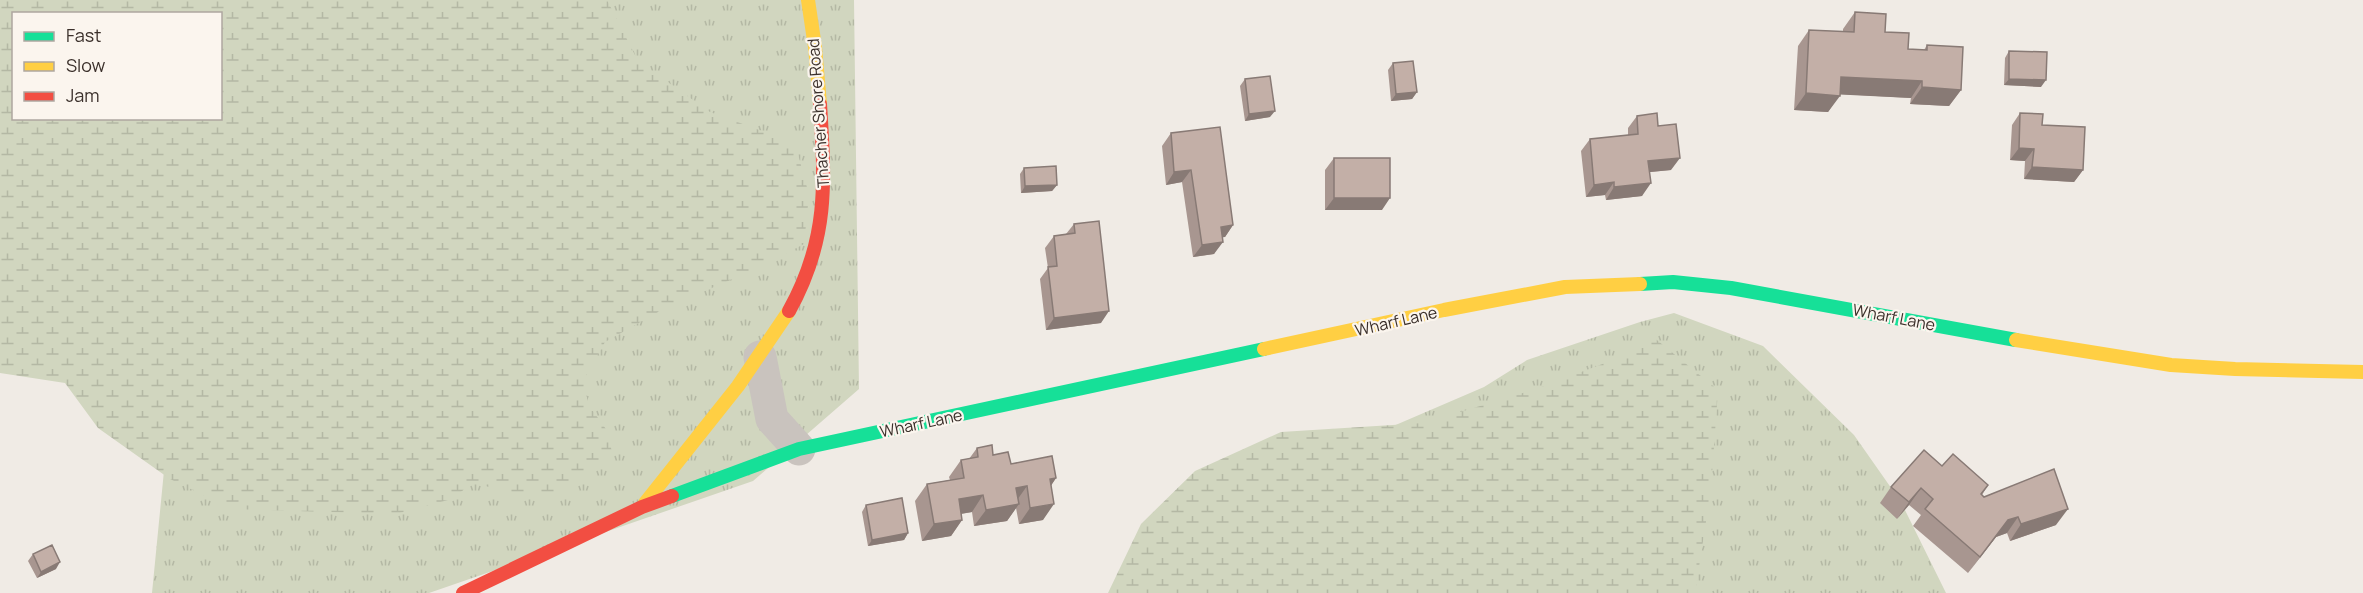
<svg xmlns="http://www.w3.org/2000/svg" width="2363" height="593" font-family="Manrope,sans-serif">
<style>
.grass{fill:url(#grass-tufts)}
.wetland{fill:url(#wetland-marsh);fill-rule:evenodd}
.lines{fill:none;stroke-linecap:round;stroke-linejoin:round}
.street{stroke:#c9c3be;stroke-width:33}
.fast{stroke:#16e098;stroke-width:14}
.slow{stroke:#ffcf43;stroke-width:14}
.jam{stroke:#f24e42;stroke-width:14}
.wall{fill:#a89690}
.shaded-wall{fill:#887a75}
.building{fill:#c3afa7;stroke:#887a75;stroke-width:1.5}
.labels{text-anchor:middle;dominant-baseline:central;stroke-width:4.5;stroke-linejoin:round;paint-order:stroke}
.street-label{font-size:16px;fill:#3b302b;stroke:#fbf5ee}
</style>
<defs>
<pattern id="grass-tufts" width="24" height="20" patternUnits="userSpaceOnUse" patternTransform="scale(1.5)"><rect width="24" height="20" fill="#d1d6bf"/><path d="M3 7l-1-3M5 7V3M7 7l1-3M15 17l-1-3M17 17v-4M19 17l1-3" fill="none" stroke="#b4b8a4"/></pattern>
<pattern id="wetland-marsh" width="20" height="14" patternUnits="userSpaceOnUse" patternTransform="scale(1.5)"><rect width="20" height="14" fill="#d1d6bf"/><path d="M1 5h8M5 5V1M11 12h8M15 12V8" fill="none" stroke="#b4b8a4"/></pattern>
</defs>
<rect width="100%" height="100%" fill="#f0ebe5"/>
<path class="grass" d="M 369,0 L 854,0 L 859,389 L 753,481 L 429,593 L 152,593 L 178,328 L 0,300 L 0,24 L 14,118 L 220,118 Z
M 1674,313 L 1763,346 L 1854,435 L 1901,502 L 1946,593 L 1226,593 L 1384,430 L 1484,387 L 1527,360 L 1640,322 Z"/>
<path class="wetland" d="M 0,0 L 607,0 L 638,61 L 710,112 L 795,143 L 809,195 L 804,244 L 761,267 L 667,307 L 605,342 L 584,379 L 588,404 L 608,432 L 612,453 L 587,474 L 559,492 L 506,494 L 476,482 L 448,500 L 396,514 L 232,509 L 170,479 L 98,428 L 65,383 L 0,373 ZM 14,14 L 220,14 L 220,118 L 14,118 Z
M 1652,336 L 1718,390 L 1711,489 L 1695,593 L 1108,593 L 1141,524 L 1195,471 L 1281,432 L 1424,423 L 1536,389 L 1605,363 Z"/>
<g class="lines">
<path class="street" d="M 760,357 L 772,419 L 799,449"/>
<path class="fast" d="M 1640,284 L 1673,282 L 1731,288 L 2016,340
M 672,496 L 799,449 L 1264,349"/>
<path class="slow" d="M 808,0 L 815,47 L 820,104
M 2016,340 L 2171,365 L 2235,369 L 2363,372
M 1264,349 L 1444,310 L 1565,287 L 1640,284
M 645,503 L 738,386 L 789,311"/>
<path class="jam" d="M 789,311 C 829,239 825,183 820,104
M 463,593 L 642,507 L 672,496"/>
</g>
<path class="wall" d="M 1855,12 L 1885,32 L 1908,49 L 1924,50 L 1927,45 L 1961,90 L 1949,106 L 1910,104 L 1911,98 L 1840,94 L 1828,112 L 1794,110 L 1798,46 L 1809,30 L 1843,32 L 1843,29 Z
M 2009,51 L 2041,87 L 2004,85 L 2005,58 Z
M 1393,63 L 1417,92 L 1412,99 L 1391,101 L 1388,70 Z
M 1245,79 L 1270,117 L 1245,121 L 1240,86 Z
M 2020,113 L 2042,125 L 2083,170 L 2074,182 L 2024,179 L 2025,161 L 2010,160 L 2012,125 Z
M 1637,116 L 1658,126 L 1671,170 L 1650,172 L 1642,196 L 1606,200 L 1605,195 L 1586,197 L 1581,151 L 1590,139 L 1628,135 L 1628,128 Z
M 1171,133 L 1233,225 L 1225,237 L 1222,237 L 1214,254 L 1193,257 L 1182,182 L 1166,185 L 1162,146 Z
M 1334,158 L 1382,210 L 1325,210 L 1325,170 Z
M 1024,168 L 1057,185 L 1052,191 L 1021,193 L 1020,174 Z
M 1074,224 L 1101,323 L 1046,330 L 1040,279 L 1048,268 L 1045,248 L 1054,236 L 1066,234 Z
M 977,448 L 993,455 L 1011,464 L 1056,478 L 1051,485 L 1043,520 L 1019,524 L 1016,508 L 1007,521 L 974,526 L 972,512 L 961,514 L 962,520 L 951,536 L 922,541 L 915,501 L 927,484 L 950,480 L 949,477 L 961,460 L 969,459 Z
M 1942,466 L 1988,485 L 1982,495 L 1984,497 L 2056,525 L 2010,541 L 2007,533 L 1996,537 L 1968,573 L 1913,526 L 1921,515 L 1909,505 L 1897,519 L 1880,503 L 1891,487 Z
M 866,505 L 908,533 L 904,540 L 868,546 L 862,512 Z
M 33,554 L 56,569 L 37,578 L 28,561 Z"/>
<path class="shaded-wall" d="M 1841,77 L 1922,81 L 1911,98 L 1830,94 Z
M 2009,79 L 2046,80 L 2041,87 L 2004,85 Z
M 1922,87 L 1961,90 L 1949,106 L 1910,104 Z
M 1417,92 L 1412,99 L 1391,101 L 1396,94 Z
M 1806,93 L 1840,96 L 1828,112 L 1794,110 Z
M 1275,111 L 1270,117 L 1245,121 L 1249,114 Z
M 2019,148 L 2034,149 L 2025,161 L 2010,160 Z
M 1680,158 L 1671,170 L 1640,173 L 1648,161 Z
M 2032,167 L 2083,170 L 2074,182 L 2024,179 Z
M 1191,170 L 1182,182 L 1166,185 L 1174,172 Z
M 1614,182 L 1605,195 L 1586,197 L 1594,185 Z
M 1651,183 L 1642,196 L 1606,200 L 1614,187 Z
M 1057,185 L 1052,191 L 1021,193 L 1025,186 Z
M 1334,198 L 1390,198 L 1382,210 L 1325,210 Z
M 1233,225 L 1225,237 L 1212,239 L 1221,227 Z
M 1223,242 L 1214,254 L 1193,257 L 1202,245 Z
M 1109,311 L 1101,323 L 1046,330 L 1054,318 Z
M 1056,478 L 1045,495 L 1050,479 Z
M 1027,486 L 1015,503 L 1016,488 Z
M 1921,488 L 1909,505 L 1897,519 L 1909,502 Z
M 983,495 L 972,512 L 947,516 L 959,499 Z
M 1019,504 L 1007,521 L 974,526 L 986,510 Z
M 1054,504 L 1043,520 L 1019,524 L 1030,508 Z
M 2068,509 L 2056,525 L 2010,541 L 2021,524 Z
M 2018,517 L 2007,533 L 1996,537 L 1968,573 L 2008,520 Z
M 962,520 L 951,536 L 922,541 L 934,524 Z
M 908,533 L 904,540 L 868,546 L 872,540 Z
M 60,562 L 56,569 L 37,578 L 41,572 Z"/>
<path class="building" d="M 1855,12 L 1886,14 L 1885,32 L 1909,33 L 1908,49 L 1927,50 L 1927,45 L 1963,47 L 1961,90 L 1922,87 L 1922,81 L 1841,77 L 1840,96 L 1806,93 L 1809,30 L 1854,32 Z
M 2009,51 L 2047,52 L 2046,80 L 2009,79 Z
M 1413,61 L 1417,92 L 1396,94 L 1393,63 Z
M 1270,76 L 1275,111 L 1249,114 L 1245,79 Z
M 1657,113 L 1658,126 L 1676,124 L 1680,158 L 1648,161 L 1651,183 L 1614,187 L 1614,182 L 1594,185 L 1590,139 L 1638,134 L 1637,116 Z
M 2020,113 L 2043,114 L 2042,125 L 2085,127 L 2083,170 L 2032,167 L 2034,149 L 2019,148 Z
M 1220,127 L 1233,225 L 1221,227 L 1223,242 L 1202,245 L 1191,170 L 1174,172 L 1171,133 Z
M 1334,158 L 1390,158 L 1390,198 L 1334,198 Z
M 1056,166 L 1057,185 L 1025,186 L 1024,168 Z
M 1099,221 L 1109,311 L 1054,318 L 1048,267 L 1057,266 L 1054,236 L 1075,233 L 1074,224 Z
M 992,445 L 993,455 L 1008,452 L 1011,464 L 1052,456 L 1056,478 L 1050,479 L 1054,504 L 1030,508 L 1027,486 L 1016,488 L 1019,504 L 986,510 L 983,495 L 959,499 L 962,520 L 934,524 L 927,484 L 964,478 L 961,460 L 978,457 L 977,448 Z
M 1924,450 L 1942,466 L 1953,454 L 1988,485 L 1981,494 L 1984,497 L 2054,469 L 2068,509 L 2021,524 L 2018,517 L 2008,520 L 1980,557 L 1925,509 L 1933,499 L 1921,488 L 1909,502 L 1891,487 Z
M 902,498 L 908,533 L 872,540 L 866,505 Z
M 52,545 L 60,562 L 41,572 L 33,554 Z"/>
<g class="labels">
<g class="street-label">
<text transform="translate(818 113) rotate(-94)">Thacher Shore Road</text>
<text transform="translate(1894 317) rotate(11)">Wharf Lane</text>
<text transform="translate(1396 321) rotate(-13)">Wharf Lane</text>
<text transform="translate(921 423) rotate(-12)">Wharf Lane</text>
</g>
</g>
<rect x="12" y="12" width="210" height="108" fill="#fbf5ee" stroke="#aea6a0" stroke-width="1.5"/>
<rect x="24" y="32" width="30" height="9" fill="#16e098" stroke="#aea6a0" stroke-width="1.5"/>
<text x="66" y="42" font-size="18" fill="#3b302b">Fast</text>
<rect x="24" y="62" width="30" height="9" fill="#ffcf43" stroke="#aea6a0" stroke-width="1.5"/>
<text x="66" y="72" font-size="18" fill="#3b302b">Slow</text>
<rect x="24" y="92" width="30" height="9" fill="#f24e42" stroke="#aea6a0" stroke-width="1.5"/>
<text x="66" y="102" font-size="18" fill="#3b302b">Jam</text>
</svg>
